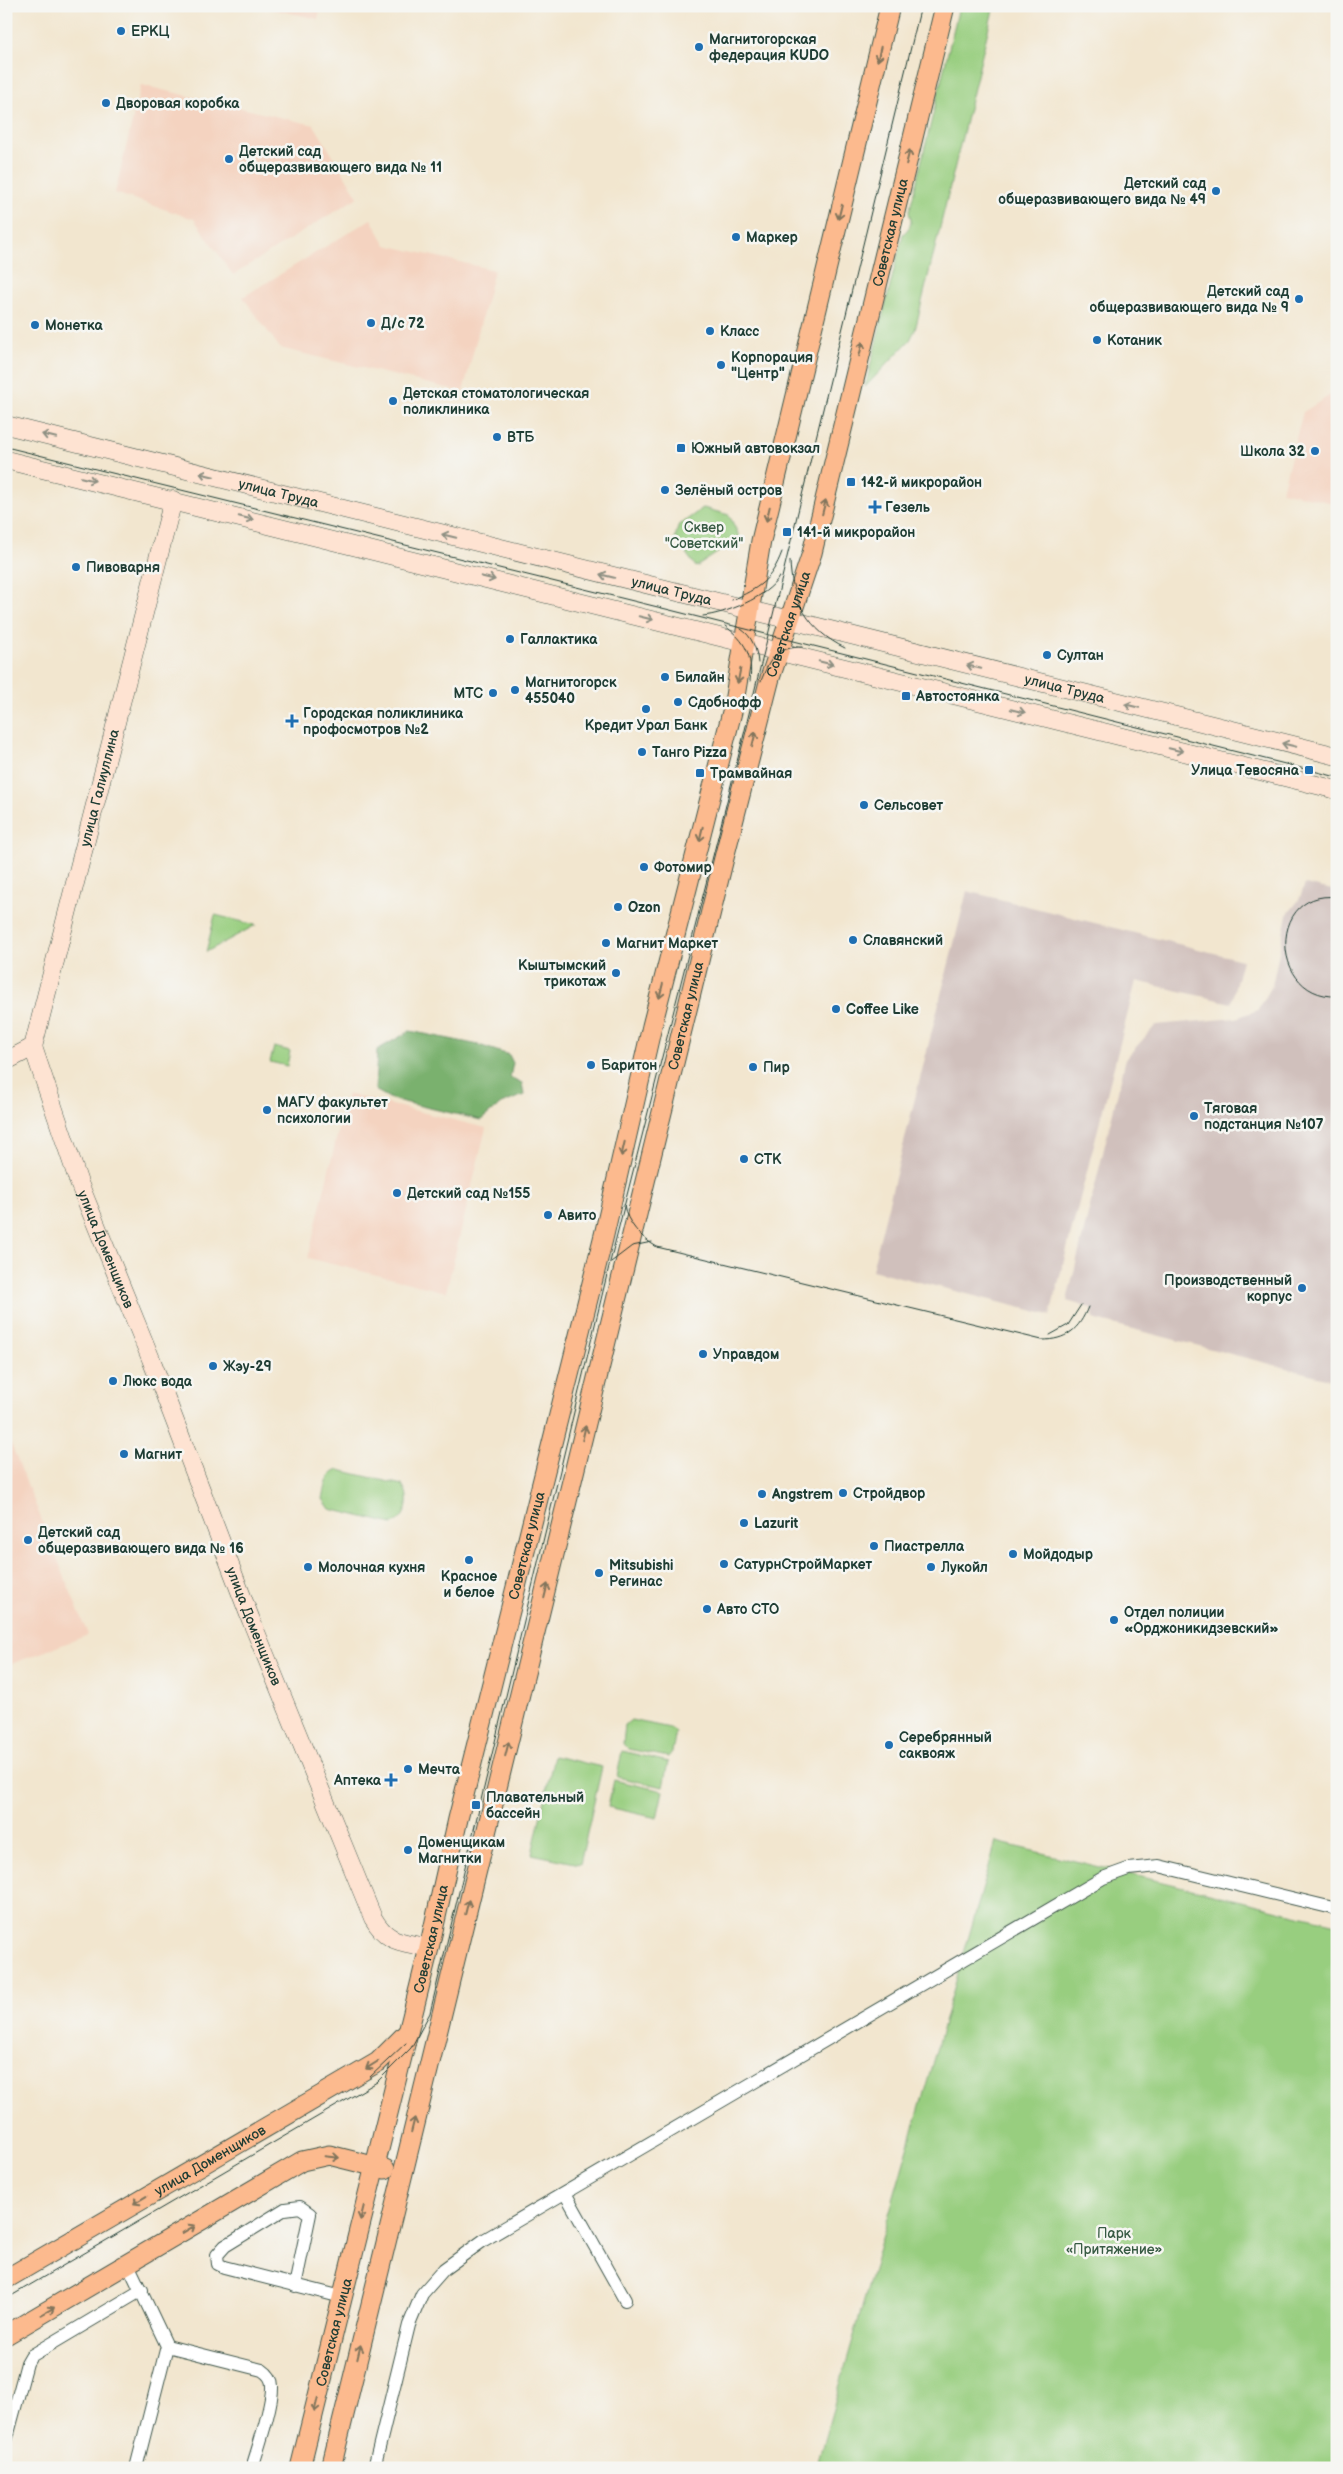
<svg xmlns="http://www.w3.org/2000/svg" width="1343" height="2474" font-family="'Balsamiq Sans',sans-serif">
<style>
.built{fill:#f4d3c0}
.industrial{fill:#d0c0bc}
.green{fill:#98ce7f;stroke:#5c865a}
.forest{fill:#7ab16e;stroke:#4c7751}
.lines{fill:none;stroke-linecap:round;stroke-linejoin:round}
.street-casing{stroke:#3f564b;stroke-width:14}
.secondary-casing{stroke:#3f564b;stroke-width:19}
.primary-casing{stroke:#3f564b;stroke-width:21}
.street{stroke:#fff;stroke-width:12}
.secondary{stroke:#fee3d2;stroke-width:18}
.primary{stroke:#fcba8e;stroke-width:19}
.tram{stroke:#1f3d34;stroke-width:1}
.oneway{stroke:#82755c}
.oneway2{stroke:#8e9083}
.poi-dot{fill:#1f6fb2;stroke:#f6f6f2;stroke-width:2}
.labels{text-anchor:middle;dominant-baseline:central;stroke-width:5;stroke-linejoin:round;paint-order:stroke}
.poi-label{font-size:14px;font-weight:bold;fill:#1f3d34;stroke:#f6f6f2;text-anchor:start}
.street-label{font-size:14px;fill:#1f3d34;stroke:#f6f6f2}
.park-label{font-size:14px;fill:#375a43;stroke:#f6f6f2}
</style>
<rect width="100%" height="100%" fill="#f6f6f2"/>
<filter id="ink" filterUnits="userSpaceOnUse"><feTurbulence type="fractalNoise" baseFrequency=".02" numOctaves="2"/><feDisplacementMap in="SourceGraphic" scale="10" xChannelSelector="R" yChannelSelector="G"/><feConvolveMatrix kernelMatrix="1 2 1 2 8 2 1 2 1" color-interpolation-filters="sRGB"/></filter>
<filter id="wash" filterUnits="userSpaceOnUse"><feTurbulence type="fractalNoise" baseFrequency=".0096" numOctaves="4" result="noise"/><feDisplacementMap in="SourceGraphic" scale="20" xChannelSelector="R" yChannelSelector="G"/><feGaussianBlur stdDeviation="1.12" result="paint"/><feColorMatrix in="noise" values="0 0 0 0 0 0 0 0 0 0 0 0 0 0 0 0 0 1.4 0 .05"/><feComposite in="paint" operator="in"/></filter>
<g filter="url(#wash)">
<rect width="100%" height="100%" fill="#f2e6cf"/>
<path class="built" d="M 258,6 L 321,6 L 318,19 Z
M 141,85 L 314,125 L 358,197 L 233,275 L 194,219 L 115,193 Z
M 371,219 L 386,245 L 494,270 L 463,392 L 280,348 L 243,297 Z
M 1337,391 L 1337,504 L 1282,491 L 1303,412 Z
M 347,1094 L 486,1128 L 446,1292 L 308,1258 Z
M 11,1444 L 88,1635 L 6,1666 L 6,1446 Z"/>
<path class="industrial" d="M 1305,884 L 1337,891 L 1337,1381 L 1093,1319 L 1091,1308 L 1067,1301 L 1126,1058 L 1156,1025 L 1236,1018 L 1258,1010 L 1272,986 L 1287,915 L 1299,900 Z
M 967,891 L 1242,960 L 1231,1003 L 1136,981 L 1050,1315 L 872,1270 Z"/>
<path class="green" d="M 961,6 L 994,6 L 915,330 L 910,340 L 865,387 L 903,234 C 911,227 913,222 909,213 L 958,11 Z
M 703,508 L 729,515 L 740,538 L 696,567 L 675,538 L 678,526 Z
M 215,915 L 256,925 L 206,952 Z
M 274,1047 L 290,1051 L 287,1066 L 270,1062 Z
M 339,1470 L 402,1485 C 412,1496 407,1520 392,1524 L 330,1509 L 323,1499 C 326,1486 325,1475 339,1470 Z
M 631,1720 L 670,1728 L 676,1732 L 672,1752 L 668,1757 L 628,1749 L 623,1744 L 625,1725 Z
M 622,1751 L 668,1762 L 663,1787 L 617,1777 Z
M 554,1756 L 602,1767 L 580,1864 L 532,1854 Z
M 614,1780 L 663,1791 L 657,1818 L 608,1807 Z
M 996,1842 L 1337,1924 L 1337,2468 L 816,2468 Z"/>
<path class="forest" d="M 410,1031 L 479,1045 L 509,1055 L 513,1063 L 510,1077 L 522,1083 L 524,1095 L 501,1104 L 481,1120 L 391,1099 L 375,1090 L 377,1050 Z"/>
</g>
<g filter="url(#ink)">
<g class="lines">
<defs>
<path id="street" d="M 565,2193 L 625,2300
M 128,2264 L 167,2346 L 136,2468
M 295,2286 L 310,2214 L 300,2207 L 285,2209 L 225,2246 L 217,2255 L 218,2264 L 224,2267 L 342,2297
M 167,2346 L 262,2370 C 268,2374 272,2378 272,2386 C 273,2404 258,2448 252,2468
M 6,2441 L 27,2363 L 31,2356 L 142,2290
M 374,2468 L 409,2325 L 422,2294 L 444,2269 L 484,2240 L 1103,1878 L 1128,1869 L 1159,1866 L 1337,1909"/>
<g id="secondary">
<path id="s1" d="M 6,425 L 1337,756"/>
<path d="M 6,460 L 1337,790"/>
<path id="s2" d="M 33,1047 L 79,1183 L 151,1359 L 251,1620 L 373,1918 C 388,1944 401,1941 429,1948"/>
<path id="s3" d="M 6,1061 L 33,1047 L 173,500"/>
</g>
<g id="primary">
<path id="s4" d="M 6,2279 L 378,2062 L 407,2033"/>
<path d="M 6,2335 L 302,2161 L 329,2155 L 385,2169"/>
<path id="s5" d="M 300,2468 L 429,1948 L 458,1819 L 604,1235 L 652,1026 L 733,708 L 761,541 L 890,6"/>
<path id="s6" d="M 331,2468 L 725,854 L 770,678 L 812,553 L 945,6"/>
</g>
</defs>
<use href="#street" class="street-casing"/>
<use href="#secondary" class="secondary-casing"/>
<use href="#primary" class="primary-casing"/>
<use href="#street" class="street"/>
<use href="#secondary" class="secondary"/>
<use href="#primary" class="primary"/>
<path class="tram" d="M 6,447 L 670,610 L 1337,777
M 790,561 C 791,600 809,631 845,648
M 732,600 C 759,588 771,581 782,552
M 703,616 C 725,614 768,597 779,577
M 725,626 C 746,641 753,656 750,681
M 741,629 C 752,636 757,649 758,663
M 761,681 C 770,658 776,647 803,647
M 1337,897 C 1267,888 1270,999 1337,996
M 624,1205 C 627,1223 641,1238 657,1247 L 1042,1340 C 1066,1340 1079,1330 1088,1307
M 611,1262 L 632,1246 L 652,1242
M 1050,1335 L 1068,1325 L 1081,1305
M 370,2077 L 406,2043
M 6,2299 L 377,2082 L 411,2048 L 430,2013 L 610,1262 L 744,734 L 921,6"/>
</g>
<defs><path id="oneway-shaft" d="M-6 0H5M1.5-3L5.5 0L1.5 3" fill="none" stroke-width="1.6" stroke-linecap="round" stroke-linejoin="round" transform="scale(1.25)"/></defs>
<g class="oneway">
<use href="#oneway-shaft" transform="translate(879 54) rotate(103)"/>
<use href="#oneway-shaft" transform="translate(908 157) rotate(-76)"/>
<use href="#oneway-shaft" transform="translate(840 212) rotate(104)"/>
<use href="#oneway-shaft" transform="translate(861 349) rotate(-76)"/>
<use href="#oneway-shaft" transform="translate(824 507) rotate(-76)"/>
<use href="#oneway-shaft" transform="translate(768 514) rotate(103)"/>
<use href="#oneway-shaft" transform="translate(739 676) rotate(101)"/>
<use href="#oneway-shaft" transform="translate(754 739) rotate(-76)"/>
<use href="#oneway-shaft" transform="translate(701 834) rotate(103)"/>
<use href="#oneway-shaft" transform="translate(661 991) rotate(104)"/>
<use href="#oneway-shaft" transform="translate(623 1149) rotate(103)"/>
<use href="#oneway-shaft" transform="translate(584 1433) rotate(-77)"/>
<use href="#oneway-shaft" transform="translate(546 1591) rotate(-76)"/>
<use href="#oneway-shaft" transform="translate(507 1749) rotate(-76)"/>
<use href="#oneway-shaft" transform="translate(467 1907) rotate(-76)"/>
<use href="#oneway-shaft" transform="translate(372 2065) rotate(148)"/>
<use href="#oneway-shaft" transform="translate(413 2125) rotate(-76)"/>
<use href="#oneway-shaft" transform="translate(332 2157) rotate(6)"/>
<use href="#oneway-shaft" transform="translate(140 2200) rotate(149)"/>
<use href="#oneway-shaft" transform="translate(362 2213) rotate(104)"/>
<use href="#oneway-shaft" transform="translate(189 2229) rotate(-31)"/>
<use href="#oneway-shaft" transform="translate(48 2311) rotate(-30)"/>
<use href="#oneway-shaft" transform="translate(359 2352) rotate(-77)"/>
<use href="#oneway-shaft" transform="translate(316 2405) rotate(104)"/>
</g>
<g class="oneway2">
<use href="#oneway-shaft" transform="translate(49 436) rotate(-166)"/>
<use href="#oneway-shaft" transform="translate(207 475) rotate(-166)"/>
<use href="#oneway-shaft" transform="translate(88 479) rotate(14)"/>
<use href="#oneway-shaft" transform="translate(246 518) rotate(14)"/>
<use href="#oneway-shaft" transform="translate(449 536) rotate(-166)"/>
<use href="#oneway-shaft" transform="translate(607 576) rotate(-166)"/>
<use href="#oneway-shaft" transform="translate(488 578) rotate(14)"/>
<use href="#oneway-shaft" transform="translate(646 618) rotate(14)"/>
<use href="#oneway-shaft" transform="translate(826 663) rotate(14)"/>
<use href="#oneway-shaft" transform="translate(974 667) rotate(-166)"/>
<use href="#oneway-shaft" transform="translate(1132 706) rotate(-166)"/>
<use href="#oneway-shaft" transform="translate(1018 711) rotate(14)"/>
<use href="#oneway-shaft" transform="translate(1289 745) rotate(-166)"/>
<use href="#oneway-shaft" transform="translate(1176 750) rotate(14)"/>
</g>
</g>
<g class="poi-dot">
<circle cx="121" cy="31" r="5"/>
<circle cx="699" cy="47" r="5"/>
<circle cx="106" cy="103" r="5"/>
<circle cx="229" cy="159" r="5"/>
<circle cx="1216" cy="191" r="5"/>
<circle cx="736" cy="237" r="5"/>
<circle cx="1299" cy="299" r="5"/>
<circle cx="371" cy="323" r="5"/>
<circle cx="35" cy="325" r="5"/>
<circle cx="710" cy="331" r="5"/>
<circle cx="1097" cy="340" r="5"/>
<circle cx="721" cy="365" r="5"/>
<circle cx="393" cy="401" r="5"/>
<circle cx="497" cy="437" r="5"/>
<rect x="676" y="443" width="10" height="10" rx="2.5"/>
<circle cx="1315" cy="451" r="5"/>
<rect x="846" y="477" width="10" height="10" rx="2.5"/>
<circle cx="665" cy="490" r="5"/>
<path d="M872.5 499.5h5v5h5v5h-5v5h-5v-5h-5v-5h5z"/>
<rect x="782" y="527" width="10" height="10" rx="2.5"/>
<circle cx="76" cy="567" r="5"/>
<circle cx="510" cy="639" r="5"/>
<circle cx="1047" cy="655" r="5"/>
<circle cx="665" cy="677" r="5"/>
<circle cx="515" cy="690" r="5"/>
<circle cx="493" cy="693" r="5"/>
<rect x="901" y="691" width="10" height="10" rx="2.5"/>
<circle cx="678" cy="702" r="5"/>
<circle cx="646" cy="709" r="5"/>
<path d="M289.5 713.5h5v5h5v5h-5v5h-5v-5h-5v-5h5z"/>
<circle cx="642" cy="752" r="5"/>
<rect x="1304" y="765" width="10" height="10" rx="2.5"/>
<rect x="695" y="768" width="10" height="10" rx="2.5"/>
<circle cx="864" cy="805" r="5"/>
<circle cx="644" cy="867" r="5"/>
<circle cx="618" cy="907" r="5"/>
<circle cx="853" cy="940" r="5"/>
<circle cx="606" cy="943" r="5"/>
<circle cx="616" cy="973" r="5"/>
<circle cx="836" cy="1009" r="5"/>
<circle cx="591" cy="1065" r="5"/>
<circle cx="753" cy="1067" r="5"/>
<circle cx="267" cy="1110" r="5"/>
<circle cx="1194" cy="1116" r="5"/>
<circle cx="744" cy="1159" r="5"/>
<circle cx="397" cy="1193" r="5"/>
<circle cx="548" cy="1215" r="5"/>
<circle cx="1302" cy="1288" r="5"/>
<circle cx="703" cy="1354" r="5"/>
<circle cx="213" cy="1366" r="5"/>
<circle cx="113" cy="1381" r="5"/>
<circle cx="124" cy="1454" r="5"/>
<circle cx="843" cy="1493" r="5"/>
<circle cx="762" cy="1494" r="5"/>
<circle cx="744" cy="1523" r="5"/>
<circle cx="28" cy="1540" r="5"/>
<circle cx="874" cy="1546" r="5"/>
<circle cx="1013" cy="1554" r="5"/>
<circle cx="469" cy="1560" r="5"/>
<circle cx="724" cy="1564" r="5"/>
<circle cx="308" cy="1567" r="5"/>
<circle cx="931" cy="1567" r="5"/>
<circle cx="599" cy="1573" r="5"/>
<circle cx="707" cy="1609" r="5"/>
<circle cx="1114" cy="1620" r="5"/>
<circle cx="889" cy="1745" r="5"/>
<circle cx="408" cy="1769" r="5"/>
<path d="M388.5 1772.5h5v5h5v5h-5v5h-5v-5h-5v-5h5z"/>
<rect x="471" y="1800" width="10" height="10" rx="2.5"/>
<circle cx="408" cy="1850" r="5"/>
</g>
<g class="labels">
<g class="poi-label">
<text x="131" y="31">ЕРКЦ</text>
<text x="709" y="39">Магнитогорская<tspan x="709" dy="16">федерация KUDO</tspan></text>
<text x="116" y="103">Дворовая коробка</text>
<text x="239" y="151">Детский сад<tspan x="239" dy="16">общеразвивающего вида № 11</tspan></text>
<text x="1206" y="183" text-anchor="end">Детский сад<tspan x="1206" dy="16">общеразвивающего вида № 49</tspan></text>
<text x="746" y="237">Маркер</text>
<text x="1289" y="291" text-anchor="end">Детский сад<tspan x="1289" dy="16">общеразвивающего вида № 9</tspan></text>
<text x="381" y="323">Д/с 72</text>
<text x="45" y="325">Монетка</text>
<text x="720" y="331">Класс</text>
<text x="1107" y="340">Котаник</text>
<text x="731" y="357">Корпорация<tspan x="731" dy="16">"Центр"</tspan></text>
<text x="403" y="393">Детская стоматологическая<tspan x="403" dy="16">поликлиника</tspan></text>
<text x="507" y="437">ВТБ</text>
<text x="691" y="448">Южный автовокзал</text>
<text x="1305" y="451" text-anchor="end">Школа 32</text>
<text x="861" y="482">142-й микрорайон</text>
<text x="675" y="490">Зелёный остров</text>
<text x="885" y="507">Гезель</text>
<text x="797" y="532">141-й микрорайон</text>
<text x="86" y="567">Пивоварня</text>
<text x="520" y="639">Галлактика</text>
<text x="1057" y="655">Султан</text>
<text x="675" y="677">Билайн</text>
<text x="525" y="682">Магнитогорск<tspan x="525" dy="16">455040</tspan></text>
<text x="483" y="693" text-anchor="end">МТС</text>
<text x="916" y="696">Автостоянка</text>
<text x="688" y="702">Сдобнофф</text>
<text x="303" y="713">Городская поликлиника<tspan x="303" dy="16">профосмотров №2</tspan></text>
<text x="646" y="725" text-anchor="middle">Кредит Урал Банк</text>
<text x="652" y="752">Танго Pizza</text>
<text x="1299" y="770" text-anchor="end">Улица Тевосяна</text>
<text x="710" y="773">Трамвайная</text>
<text x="874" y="805">Сельсовет</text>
<text x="654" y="867">Фотомир</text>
<text x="628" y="907">Ozon</text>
<text x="863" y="940">Славянский</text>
<text x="616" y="943">Магнит Маркет</text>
<text x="606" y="965" text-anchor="end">Кыштымский<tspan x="606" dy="16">трикотаж</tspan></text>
<text x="846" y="1009">Coffee Like</text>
<text x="601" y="1065">Баритон</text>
<text x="763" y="1067">Пир</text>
<text x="277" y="1102">МАГУ факультет<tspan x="277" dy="16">психологии</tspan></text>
<text x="1204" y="1108">Тяговая<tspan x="1204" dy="16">подстанция №107</tspan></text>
<text x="754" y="1159">СТК</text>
<text x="407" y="1193">Детский сад №155</text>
<text x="558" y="1215">Авито</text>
<text x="1292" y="1280" text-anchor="end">Производственный<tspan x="1292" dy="16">корпус</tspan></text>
<text x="713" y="1354">Управдом</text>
<text x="223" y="1366">Жэу-29</text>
<text x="123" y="1381">Люкс вода</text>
<text x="134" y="1454">Магнит</text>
<text x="853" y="1493">Стройдвор</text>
<text x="772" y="1494">Angstrem</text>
<text x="754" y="1523">Lazurit</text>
<text x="38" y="1532">Детский сад<tspan x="38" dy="16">общеразвивающего вида № 16</tspan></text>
<text x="884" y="1546">Пиастрелла</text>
<text x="1023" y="1554">Мойдодыр</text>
<text x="734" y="1564">СатурнСтройМаркет</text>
<text x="609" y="1565">Mitsubishi<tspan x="609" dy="16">Регинас</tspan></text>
<text x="318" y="1567">Молочная кухня</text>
<text x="941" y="1567">Лукойл</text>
<text x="469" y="1576" text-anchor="middle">Красное<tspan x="469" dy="16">и белое</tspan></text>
<text x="717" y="1609">Авто СТО</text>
<text x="1124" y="1612">Отдел полиции<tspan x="1124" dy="16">«Орджоникидзевский»</tspan></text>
<text x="899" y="1737">Серебрянный<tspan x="899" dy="16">саквояж</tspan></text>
<text x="418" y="1769">Мечта</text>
<text x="381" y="1780" text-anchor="end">Аптека</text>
<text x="486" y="1797">Плавательный<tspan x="486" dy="16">бассейн</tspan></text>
<text x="418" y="1842">Доменщикам<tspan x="418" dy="16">Магнитки</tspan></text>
</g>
<g class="street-label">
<text stroke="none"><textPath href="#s6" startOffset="2305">Советская улица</textPath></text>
<text stroke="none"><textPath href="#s1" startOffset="281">улица Труда</textPath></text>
<text stroke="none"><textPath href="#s1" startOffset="686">улица Труда</textPath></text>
<text stroke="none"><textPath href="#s6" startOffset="1900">Советская улица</textPath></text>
<text stroke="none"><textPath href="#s1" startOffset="1091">улица Труда</textPath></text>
<text stroke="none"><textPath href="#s3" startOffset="298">улица Галиуллина</textPath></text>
<text stroke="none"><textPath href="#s6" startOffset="1495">Советская улица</textPath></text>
<text stroke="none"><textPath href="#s2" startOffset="215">улица Доменщиков</textPath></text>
<text stroke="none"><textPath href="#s5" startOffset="950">Советская улица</textPath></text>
<text stroke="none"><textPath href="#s2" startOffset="620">улица Доменщиков</textPath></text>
<text stroke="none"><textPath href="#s5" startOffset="545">Советская улица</textPath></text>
<text stroke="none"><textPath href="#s4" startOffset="236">улица Доменщиков</textPath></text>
<text stroke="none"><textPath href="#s5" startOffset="140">Советская улица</textPath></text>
</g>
<g class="park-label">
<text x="704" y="527">Сквер<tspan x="704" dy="16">"Советский"</tspan></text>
<text x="1114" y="2233">Парк<tspan x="1114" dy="16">«Притяжение»</tspan></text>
</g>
</g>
<rect width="1343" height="2474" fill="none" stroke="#f6f6f2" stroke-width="25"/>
</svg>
